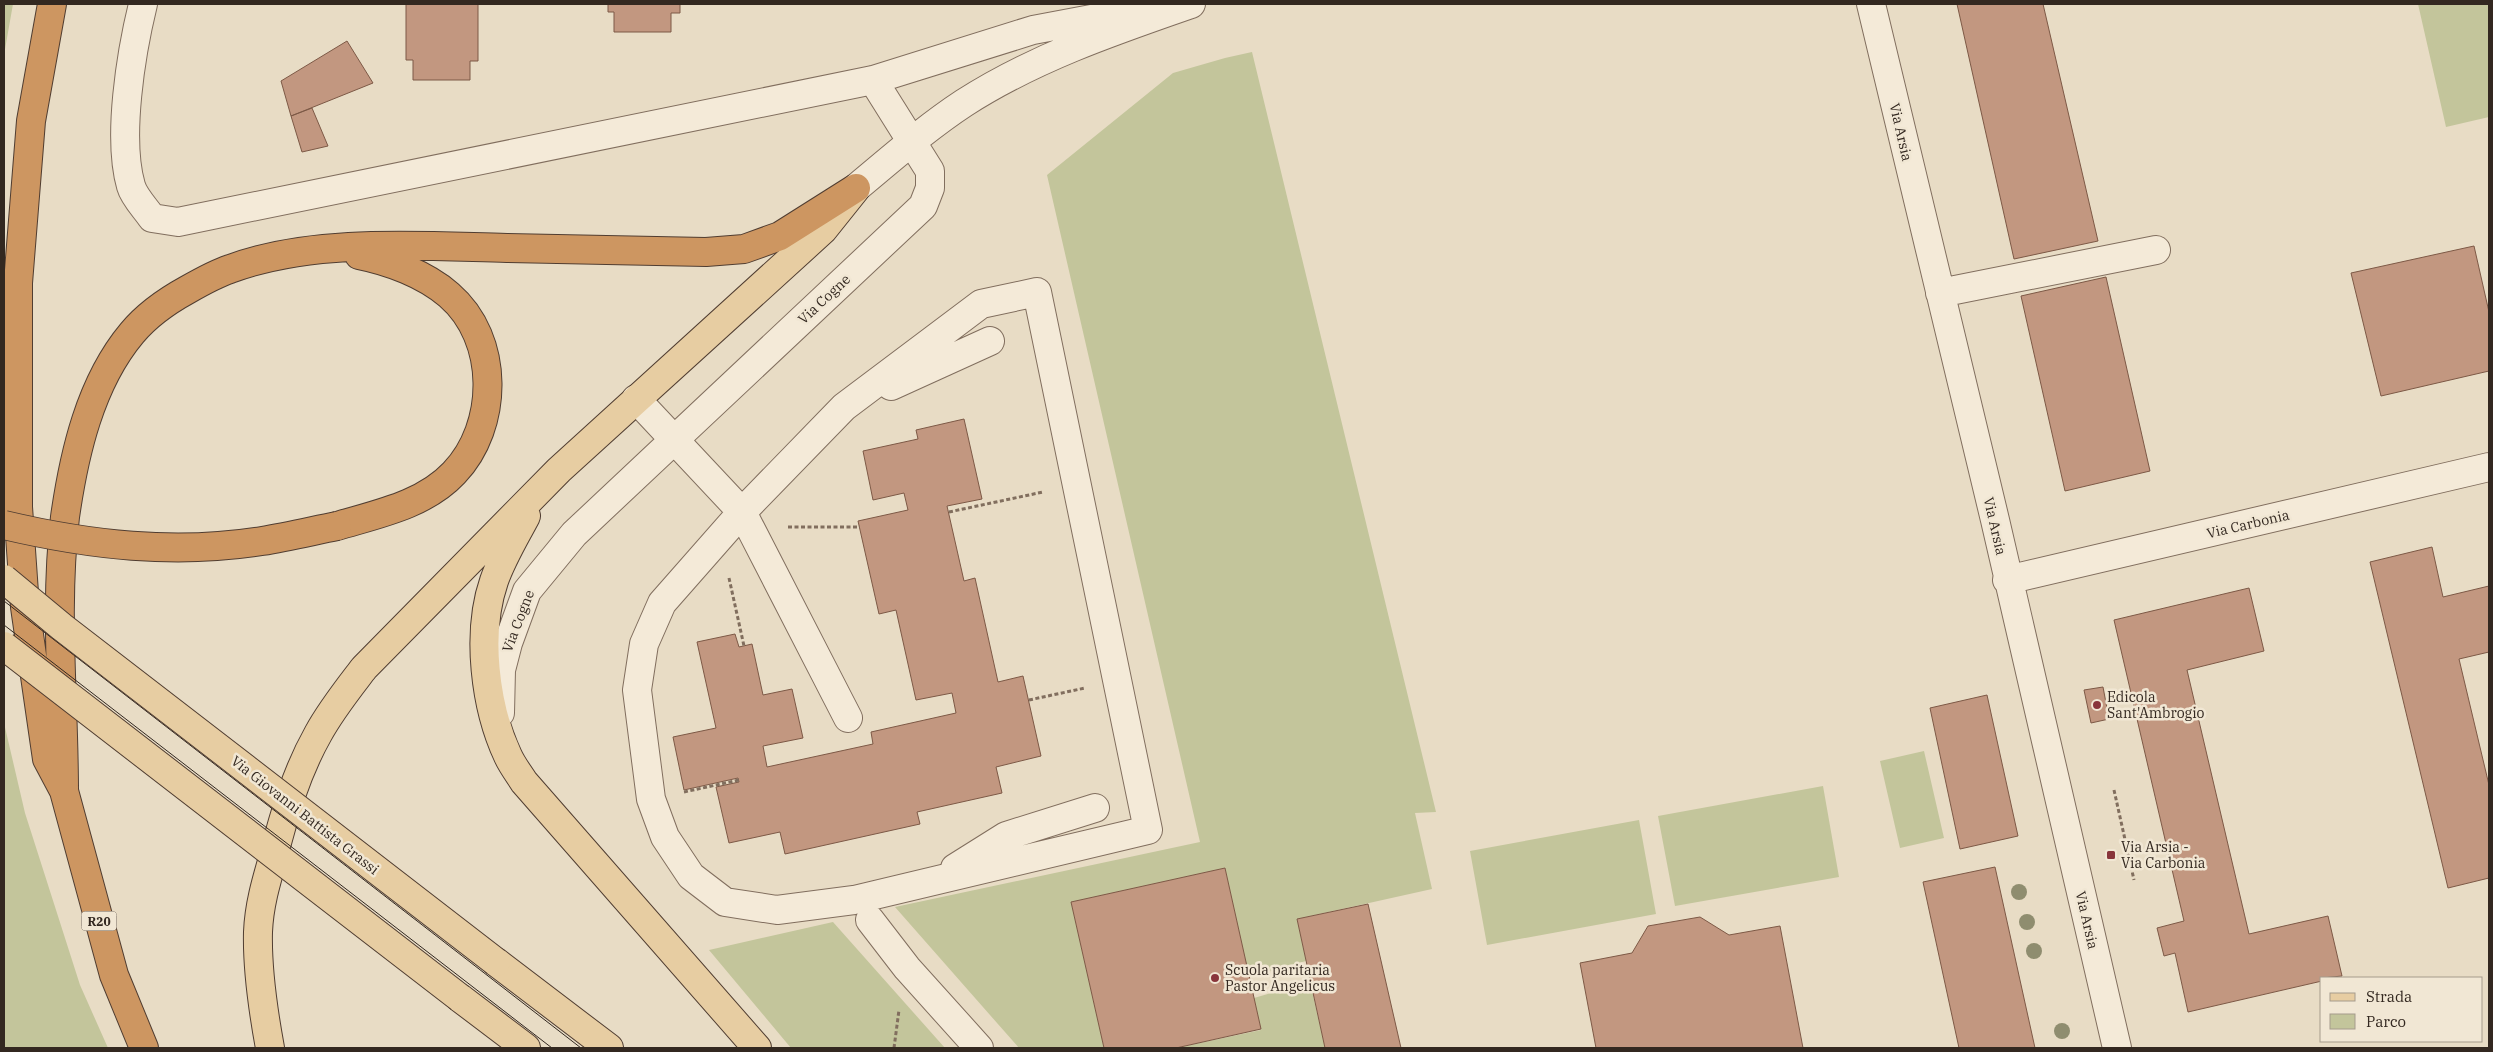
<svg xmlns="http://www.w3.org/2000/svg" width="2493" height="1052" font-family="'IBM Plex Serif',serif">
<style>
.green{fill:#c3c59b}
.building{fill:#c29780;stroke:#7d5946}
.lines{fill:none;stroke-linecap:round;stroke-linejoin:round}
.minor-casing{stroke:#816e5e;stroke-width:30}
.major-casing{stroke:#503d31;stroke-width:30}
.highway-casing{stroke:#503d31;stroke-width:30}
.path{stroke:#816e5e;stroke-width:3;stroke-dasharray:4 2.5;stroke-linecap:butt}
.minor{stroke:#f4ead8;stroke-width:28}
.major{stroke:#e7cda2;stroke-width:28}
.highway{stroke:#cd9661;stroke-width:28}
.tram{stroke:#332820;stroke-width:1}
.major-bridge-casing{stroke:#503d31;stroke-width:30;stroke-linecap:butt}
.highway-bridge-casing{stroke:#503d31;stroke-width:30;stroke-linecap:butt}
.major-bridge{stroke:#e7cda2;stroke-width:28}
.highway-bridge{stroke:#cd9661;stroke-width:28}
.tree{fill:#8f8d6f}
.poi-dot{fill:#89353b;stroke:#f1e7d4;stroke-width:2}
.labels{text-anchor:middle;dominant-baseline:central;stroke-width:5;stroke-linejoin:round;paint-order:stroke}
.shield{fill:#f1e7d4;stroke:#6c6156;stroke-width:1}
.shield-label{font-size:12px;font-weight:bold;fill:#332820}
.street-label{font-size:14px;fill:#332820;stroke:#f1e7d4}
.poi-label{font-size:14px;fill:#332820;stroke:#f1e7d4;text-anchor:start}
</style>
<rect width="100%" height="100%" fill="#e8dcc5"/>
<path class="green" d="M 4,4 L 13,4 L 4,55 Z
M 2418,4 L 2489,4 L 2489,117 L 2446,127 Z
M 1252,52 L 1436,812 L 1415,813 L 1432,889 L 1297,919 L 1306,961 L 1249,976 L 1225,868 L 1071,902 L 1104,1048 L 1019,1048 L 895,907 L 1200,842 L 1047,175 L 1173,73 L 1225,58 Z
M 4,723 L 25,813 L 80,985 L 108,1048 L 4,1048 Z
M 1924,751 L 1944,838 L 1900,848 L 1880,761 Z
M 1823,786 L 1839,877 L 1675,906 L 1658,816 Z
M 1639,820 L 1656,914 L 1487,945 L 1470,851 Z
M 833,922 L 945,1048 L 791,1048 L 709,950 Z
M 1310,982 L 1325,1048 L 1176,1048 L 1261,1030 L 1254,998 Z"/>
<path class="building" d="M 406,4 L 478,4 L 478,61 L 470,61 L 470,80 L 413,80 L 413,60 L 406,60 Z
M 608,4 L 680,4 L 680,13 L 671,13 L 671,32 L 614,32 L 614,12 L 608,12 Z
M 1957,4 L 2043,4 L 2098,241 L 2014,259 Z
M 347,41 L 373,83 L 291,116 L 281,81 Z
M 312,108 L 328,146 L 302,152 L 291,116 Z
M 2474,246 L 2489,312 L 2489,371 L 2381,396 L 2351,273 Z
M 2106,277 L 2150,471 L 2065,491 L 2021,296 Z
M 964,419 L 982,499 L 947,506 L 964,581 L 975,578 L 998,682 L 1023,676 L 1041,756 L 996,767 L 1002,793 L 917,812 L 920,824 L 785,854 L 780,832 L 729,843 L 716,787 L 739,782 L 738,778 L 684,790 L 673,737 L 716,728 L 697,642 L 735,634 L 739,647 L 752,644 L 763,695 L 792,689 L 803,738 L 763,746 L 767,767 L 873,744 L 871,732 L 956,713 L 952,693 L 916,700 L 896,610 L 879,614 L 858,521 L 908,510 L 904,493 L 873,500 L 863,451 L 918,439 L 916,430 Z
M 2432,547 L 2443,597 L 2489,586 L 2489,652 L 2459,659 L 2489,785 L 2489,878 L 2448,888 L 2370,562 Z
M 2249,588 L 2264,651 L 2187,670 L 2249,934 L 2328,916 L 2342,976 L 2322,978 L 2322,981 L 2188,1012 L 2175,953 L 2164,956 L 2157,928 L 2184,921 L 2114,620 Z
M 2103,687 L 2109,719 L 2091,723 L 2084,690 Z
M 1987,695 L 2018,836 L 1960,849 L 1930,708 Z
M 1995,867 L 2035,1048 L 1959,1048 L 1923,882 Z
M 1225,868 L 1261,1029 L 1176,1048 L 1104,1048 L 1071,902 Z
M 1368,904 L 1401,1048 L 1325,1048 L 1297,919 Z
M 1700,917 L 1729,935 L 1780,926 L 1803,1048 L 1596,1048 L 1580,963 L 1632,953 L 1648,926 Z"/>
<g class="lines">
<defs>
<path id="minor" d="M 143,4 C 131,53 117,138 131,186 C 134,197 146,209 152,218 L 178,222 L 873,80 L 1033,30 L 1171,4
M 1871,4 L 1995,520 L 2117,1048
M 856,188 C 891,159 926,128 964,103 C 1034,58 1113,31 1191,4
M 1037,292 L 1148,830 L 854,900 L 777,910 L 725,902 L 691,876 L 665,837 L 651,799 L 637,690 L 644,644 L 662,603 L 742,512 L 844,407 L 981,304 Z
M 1940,293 L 2156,250
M 891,386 L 990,341
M 636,399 L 742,512 L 848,718
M 2007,580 L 2489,467
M 500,713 L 501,670 L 508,643 L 527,591 L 574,534 L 923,206 L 930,188 L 930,171 L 873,80
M 955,868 L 1006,836 L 1095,808
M 870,920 L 907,968 L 979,1048"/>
<path id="major" d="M 526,516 C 515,537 502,558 494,581 C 476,633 485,707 508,756 C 512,765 519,774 524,782 L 757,1048
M 496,962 L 609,1048
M 460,998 L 526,1048
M 270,1048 C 263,1010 257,971 258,932 C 259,906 266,882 273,858 C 284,815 296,773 318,734 C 331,710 348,689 364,668 L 559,470 L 823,230 L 855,190"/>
<path id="highway" d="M 52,4 L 31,121 L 18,283 L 18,507 L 25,607 L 47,759 L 64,791 L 114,975 L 144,1048
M 337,526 C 377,514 424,505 454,473 C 499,426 500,339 449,295 C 425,274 389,261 359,255
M 64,791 C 64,700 54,609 65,517 C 74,454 90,383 132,333 C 147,315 167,301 187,290 C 201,282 215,274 230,269 C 313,238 419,246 507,248 C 573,249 640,251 706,252 L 744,249 L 780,236 L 856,188"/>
</defs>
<use href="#minor" class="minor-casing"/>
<use href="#major" class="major-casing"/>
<use href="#highway" class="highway-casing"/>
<path class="path" d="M 949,512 L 1043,492
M 788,527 L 860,527
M 729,578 L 744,646
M 1029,700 L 1085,688
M 2114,790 L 2134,880
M 684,792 L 739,780
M 894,1048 L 899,1010"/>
<use href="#minor" class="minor"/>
<use href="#major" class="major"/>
<use href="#highway" class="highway"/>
<path class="tram" d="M 4,601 L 581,1048
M 4,625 L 552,1048"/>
<defs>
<path id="major-bridge" d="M 4,579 L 62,627 L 496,962
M 4,646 L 460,998"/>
<path id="highway-bridge" d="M 4,525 C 89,545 175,555 262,541 C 287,537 312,531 337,526"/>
</defs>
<use href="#major-bridge" class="major-bridge-casing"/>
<use href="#highway-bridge" class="highway-bridge-casing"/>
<use href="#major-bridge" class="major-bridge"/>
<use href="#highway-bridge" class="highway-bridge"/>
</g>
<g class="tree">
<circle cx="2019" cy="892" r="8"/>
<circle cx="2027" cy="922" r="8"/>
<circle cx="2034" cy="951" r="8"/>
<circle cx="2062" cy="1031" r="8"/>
</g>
<g class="poi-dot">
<circle cx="2097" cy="705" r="5"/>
<rect x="2106" y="850" width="10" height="10" rx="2.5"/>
<circle cx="1215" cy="978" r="5"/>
</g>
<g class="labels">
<rect class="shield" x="81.5" y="911.5" width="35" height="19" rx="4"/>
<g class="shield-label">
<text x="99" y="921">R20</text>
</g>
<g class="street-label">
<text transform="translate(1901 132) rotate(77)">Via Arsia</text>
<text transform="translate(824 299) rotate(-43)">Via Cogne</text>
<text transform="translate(2248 524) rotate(-13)">Via Carbonia</text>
<text transform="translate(1995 526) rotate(77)">Via Arsia</text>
<text transform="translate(518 621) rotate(-69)">Via Cogne</text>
<text transform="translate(305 815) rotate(38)">Via Giovanni Battista Grassi</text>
<text transform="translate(2087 920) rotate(77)">Via Arsia</text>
</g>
<g class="poi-label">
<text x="2107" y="697">Edicola<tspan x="2107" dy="16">Sant'Ambrogio</tspan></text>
<text x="2121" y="847">Via Arsia -<tspan x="2121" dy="16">Via Carbonia</tspan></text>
<text x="1225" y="970">Scuola paritaria<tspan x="1225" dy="16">Pastor Angelicus</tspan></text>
</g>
</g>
<rect width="2493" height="1052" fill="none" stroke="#332820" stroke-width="10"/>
<rect x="2320" y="977" width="162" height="65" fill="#f1e7d4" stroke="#a59b8c"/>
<rect x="2330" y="993" width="25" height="8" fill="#e7cda2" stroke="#a59b8c"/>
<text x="2366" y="1002" font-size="15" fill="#332820">Strada</text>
<rect x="2330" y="1014" width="25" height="15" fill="#c3c59b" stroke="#a59b8c"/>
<text x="2366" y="1027" font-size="15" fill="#332820">Parco</text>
</svg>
